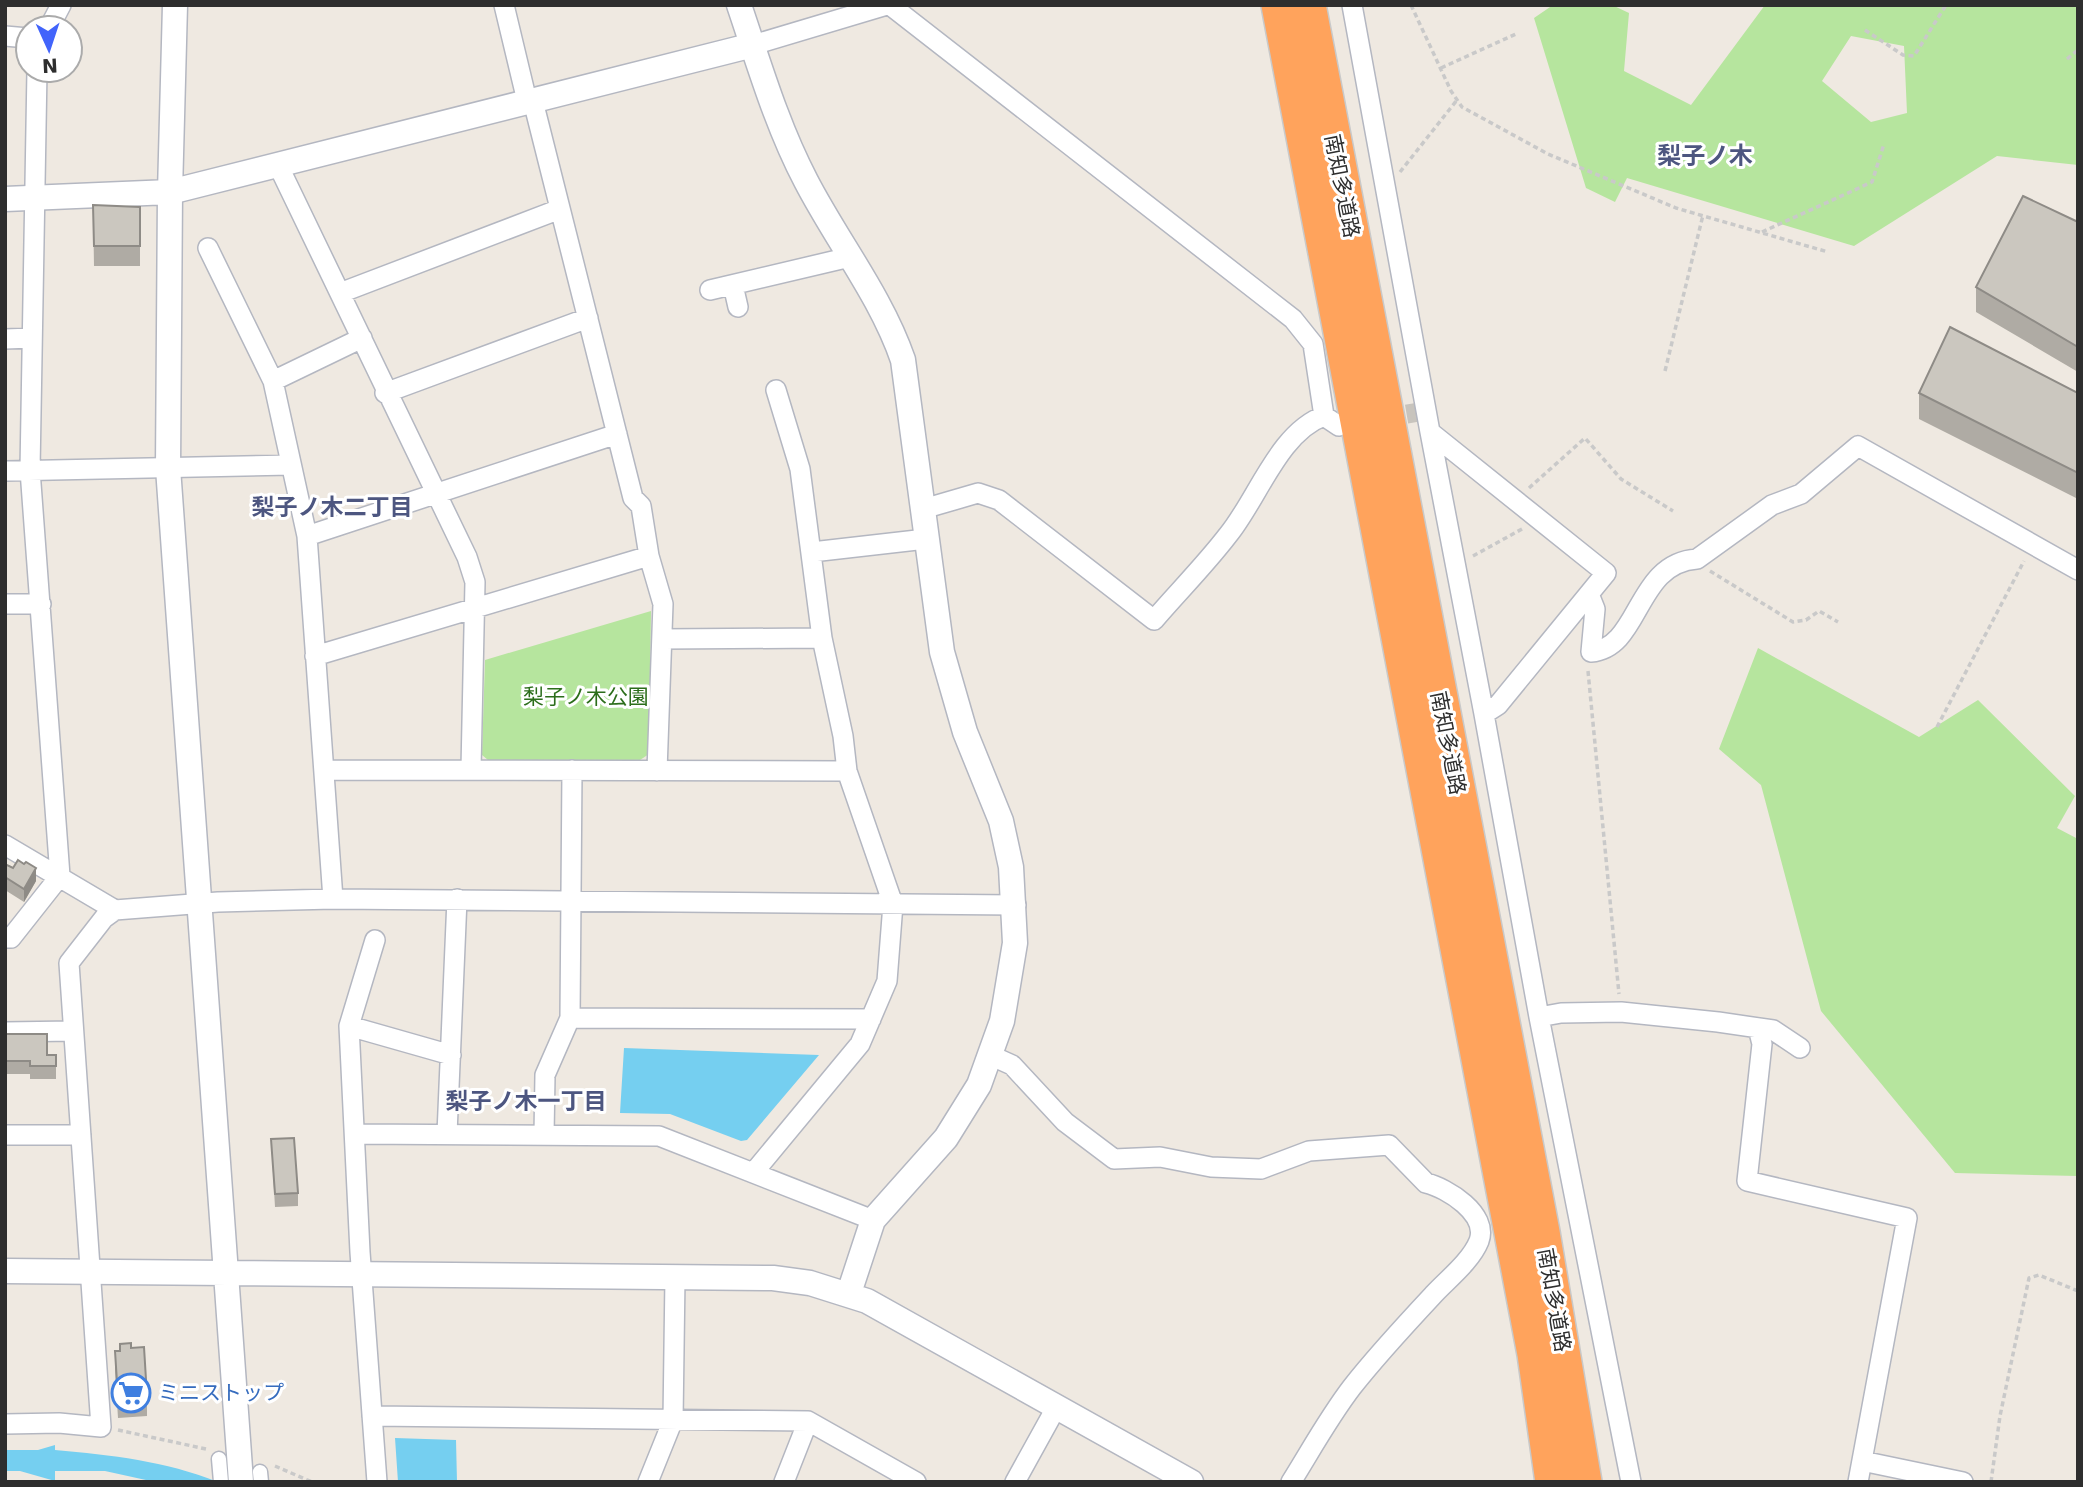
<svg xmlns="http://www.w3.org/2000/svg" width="2083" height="1487" font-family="'DejaVu Sans','Noto Sans JP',sans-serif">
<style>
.green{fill:#b6e59e;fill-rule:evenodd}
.water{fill:#75cff0}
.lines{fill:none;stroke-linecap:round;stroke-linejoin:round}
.minor-tunnel{stroke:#c8c4bd;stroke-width:19;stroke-dasharray:19 10;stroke-linecap:butt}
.pedestrian-casing{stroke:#b4b7c1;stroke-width:17}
.minor-casing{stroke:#b4b7c1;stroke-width:22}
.tertiary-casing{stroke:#b4b7c1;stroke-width:27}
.motorway-casing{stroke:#c9c9c9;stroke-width:38}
.path{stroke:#c9c9c9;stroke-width:3.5;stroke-dasharray:5 3.5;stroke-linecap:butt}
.pedestrian{stroke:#fff;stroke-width:14}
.minor{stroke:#fff;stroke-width:19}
.tertiary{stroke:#fff;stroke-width:24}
.motorway{stroke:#ffa35c;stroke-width:35}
.wall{fill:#afaba4}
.shaded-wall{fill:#8e8b86}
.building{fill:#cbc7bf;stroke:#8e8b86;stroke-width:2}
.labels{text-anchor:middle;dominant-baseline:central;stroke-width:6;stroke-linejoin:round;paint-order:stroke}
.street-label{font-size:21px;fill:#2e2e2e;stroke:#fff}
.park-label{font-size:21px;fill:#2c6e1b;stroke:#fff}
.shop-label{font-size:21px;fill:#366cbe;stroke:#fff;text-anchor:start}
.neighbourhood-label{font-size:23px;font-weight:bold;fill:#4d5680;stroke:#fff}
.quarter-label{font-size:24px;font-weight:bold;fill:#4d5680;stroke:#fff}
</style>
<rect width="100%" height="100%" fill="#efe9e1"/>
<path class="green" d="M 1553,5 L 1612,5 L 1629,13 L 1624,71 L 1691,105 L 1765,5 L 2078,5 L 2078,165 L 1997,156 L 1854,246 L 1627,178 L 1615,202 L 1586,188 L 1534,18 ZM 1851,36 L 1904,46 L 1907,113 L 1871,122 L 1822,81 Z
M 651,611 L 649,754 L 640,760 L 488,760 L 482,755 L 485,660 Z
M 1758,648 L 1919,737 L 1978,700 L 2075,796 L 2057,828 L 2078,839 L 2078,1176 L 1955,1173 L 1821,1011 L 1761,785 L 1719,749 Z"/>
<path class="water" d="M 624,1048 L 819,1055 L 747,1140 L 741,1141 L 670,1114 L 620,1113 Z
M 395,1438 L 456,1440 L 457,1482 L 398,1482 Z
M 55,1445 L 55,1450 C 112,1455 165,1461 218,1482 L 155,1482 L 105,1471 L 55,1471 L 55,1481 L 20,1471 L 5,1471 L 5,1450 L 38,1450 Z"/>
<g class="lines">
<path class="minor-tunnel" d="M 1378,419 L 1425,411"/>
<defs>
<path id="pedestrian" d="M 219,1459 L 221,1482
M 260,1472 L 261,1482"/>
<path id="minor" d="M 504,5 L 527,101 L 535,109 L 633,498 L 641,506 L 649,556 L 663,604 L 657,771
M 890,5 L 1293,319 L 1313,344 L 1324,416
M 1352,5 L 1430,432 L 1606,573 L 1498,705 L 1484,714 L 1539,1017 L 1631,1482
M 49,28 L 61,5
M 5,36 L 28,38
M 753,45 L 887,5
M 278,165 L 467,557 L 475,582 L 471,769
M 208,248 L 273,381 L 307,536 L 333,899
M 733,285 L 738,307
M 710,290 L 850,257
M 340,293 L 560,209
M 5,339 L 32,338
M 273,381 L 362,338
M 385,393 L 588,318
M 1430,432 L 1484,714
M 5,471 L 291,465
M 923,509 L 978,493 L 999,500 L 1154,620 C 1178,592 1205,565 1228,535 C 1257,500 1279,432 1324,416 L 1339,426
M 307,536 L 617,434
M 812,552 L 926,539
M 1589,594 L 1595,609 L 1591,652 C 1641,648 1635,563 1697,559 L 1772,505 L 1801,494 L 1858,446 L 2078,570
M 5,604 L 41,604
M 663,639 L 822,638
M 315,656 L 649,556
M 324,770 L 847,771
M 5,845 L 115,910 L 218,902 L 333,899 L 1016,905
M 5,938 L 11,938 L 60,876 L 30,470 L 37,70
M 375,940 L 349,1026 L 360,1252 L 377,1482
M 1539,1017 L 1561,1013 L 1621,1012 L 1718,1022 L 1773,1030 L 1800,1048
M 570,1018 L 871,1019
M 349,1026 L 451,1055
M 1758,1028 L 1762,1044 L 1747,1181 L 1907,1218 L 1858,1482
M 5,1032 L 73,1031
M 992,1056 L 1012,1065 L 1065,1122 L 1114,1159 L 1160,1157 L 1211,1167 L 1261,1169 L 1309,1151 L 1389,1145 L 1426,1183 C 1447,1188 1489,1214 1479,1241 C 1471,1261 1448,1279 1434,1294 C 1406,1324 1377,1355 1352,1387 C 1329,1417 1311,1450 1291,1482
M 355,1134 L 659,1136 L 873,1220
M 447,1134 L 457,899
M 5,1135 L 81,1135
M 544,1135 L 545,1075 L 570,1018 L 572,770
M 754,1172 L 860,1044 L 887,981 L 893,904 L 847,771 L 843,736 L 822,638 L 800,469 L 776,390
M 372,1416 L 808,1421 L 916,1482
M 5,1424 L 59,1423 L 101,1427 L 69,963 L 104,918 L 115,910
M 1862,1461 L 1963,1482
M 648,1482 L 673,1420 L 675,1277
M 784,1482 L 808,1421
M 1015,1482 L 1057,1406"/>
<path id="tertiary" d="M 175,5 L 170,192 L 168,468 L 241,1482
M 739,5 C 759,64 777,126 806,181 C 837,241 881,296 903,360 L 942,652 L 965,732 L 1001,821 L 1011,867 L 1015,943 L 1002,1021 L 979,1085 L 946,1138 L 873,1220 L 849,1293
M 5,199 L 170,192 L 753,45
M 5,1271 L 773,1278 L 810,1283 L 867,1301 L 1191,1482"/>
<path id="motorway" d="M 1279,5 L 1535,1354 L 1553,1482
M 1308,5 L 1542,1232 L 1584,1482"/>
</defs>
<use href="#pedestrian" class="pedestrian-casing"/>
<use href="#minor" class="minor-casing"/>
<use href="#tertiary" class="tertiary-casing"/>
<use href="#motorway" class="motorway-casing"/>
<path class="path" d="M 1411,5 L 1451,91 L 1462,107 L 1548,154 L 1676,208 L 1828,252
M 1865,30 L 1903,55 L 1914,56 L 1946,5
M 2067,59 L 2078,50
M 1441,68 L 1516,34
M 1400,172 L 1457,100
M 1762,232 L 1872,182 L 1884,144
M 1665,371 L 1703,215
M 1529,488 L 1585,438 L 1621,479 L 1673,511
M 1473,556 L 1522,529
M 1710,571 L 1793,622 L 1806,620 L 1819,611 L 1838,622
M 1588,671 L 1619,994
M 1937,727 L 2024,561
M 118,1430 L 206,1449
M 275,1466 L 312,1482
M 1991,1482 L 2000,1416 L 2029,1278 L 2039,1275 L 2078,1291"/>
<use href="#pedestrian" class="pedestrian"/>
<use href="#minor" class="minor"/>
<use href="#tertiary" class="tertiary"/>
<use href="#motorway" class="motorway"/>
</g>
<path class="wall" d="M 93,205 L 140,207 L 140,266 L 94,266 Z
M 2078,222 L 2078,372 L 1976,312 L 1976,287 Z
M 1919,393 L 2078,393 L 2078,499 L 1919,419 Z
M 5,864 L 36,881 L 24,902 L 5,890 Z
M 5,1034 L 47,1055 L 56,1055 L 56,1079 L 30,1079 L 30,1074 L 5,1074 Z
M 271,1139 L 298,1193 L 298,1206 L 275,1207 Z
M 131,1348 L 147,1396 L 147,1416 L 118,1418 L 115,1370 L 115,1351 Z"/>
<path class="shaded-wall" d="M 36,868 L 36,881 L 24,902 L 24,889 Z"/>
<path class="building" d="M 2023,196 L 2078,222 L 2078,347 L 1976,287 Z
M 93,205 L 140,207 L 140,246 L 94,246 Z
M 1950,327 L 2078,393 L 2078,473 L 1919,393 Z
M 18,860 L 24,864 L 26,862 L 36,868 L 24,889 L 5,877 L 5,864 L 13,868 Z
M 5,1034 L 47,1034 L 47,1055 L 56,1055 L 56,1066 L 30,1066 L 30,1061 L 5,1061 Z
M 294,1138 L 298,1193 L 275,1194 L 271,1139 Z
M 131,1343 L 131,1348 L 144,1347 L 147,1396 L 118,1398 L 115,1351 L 120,1351 L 120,1344 Z"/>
<defs>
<symbol id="supermarket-ring" viewBox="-11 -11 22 22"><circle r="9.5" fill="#fff" stroke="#3f7fe0" stroke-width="1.5"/><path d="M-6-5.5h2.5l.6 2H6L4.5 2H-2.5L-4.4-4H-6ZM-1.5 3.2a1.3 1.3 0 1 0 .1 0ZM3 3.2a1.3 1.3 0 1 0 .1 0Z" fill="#3f7fe0"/></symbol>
</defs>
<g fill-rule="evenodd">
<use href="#supermarket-ring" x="109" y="1371" width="44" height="44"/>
</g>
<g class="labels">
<g class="street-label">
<text transform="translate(1342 186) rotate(79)">南知多道路</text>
<text transform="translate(1448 743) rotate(79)">南知多道路</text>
<text transform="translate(1554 1300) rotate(80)">南知多道路</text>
</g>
<g class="park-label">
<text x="586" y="697">梨子ノ木公園</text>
</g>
<g class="shop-label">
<text x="158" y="1393">ミニストップ</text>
</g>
<g class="neighbourhood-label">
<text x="332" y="507">梨子ノ木二丁目</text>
<text x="526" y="1101">梨子ノ木一丁目</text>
</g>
<g class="quarter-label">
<text x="1705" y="156">梨子ノ木</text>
</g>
</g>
<rect width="2083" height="1487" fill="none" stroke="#2e2e2e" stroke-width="14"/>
<g transform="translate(49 49) rotate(177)"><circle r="33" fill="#ffffff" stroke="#ababab" stroke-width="2"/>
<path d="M0-5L12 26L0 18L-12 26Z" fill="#4264fb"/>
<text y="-10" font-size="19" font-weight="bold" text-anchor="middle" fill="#2e2e2e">N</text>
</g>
</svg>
